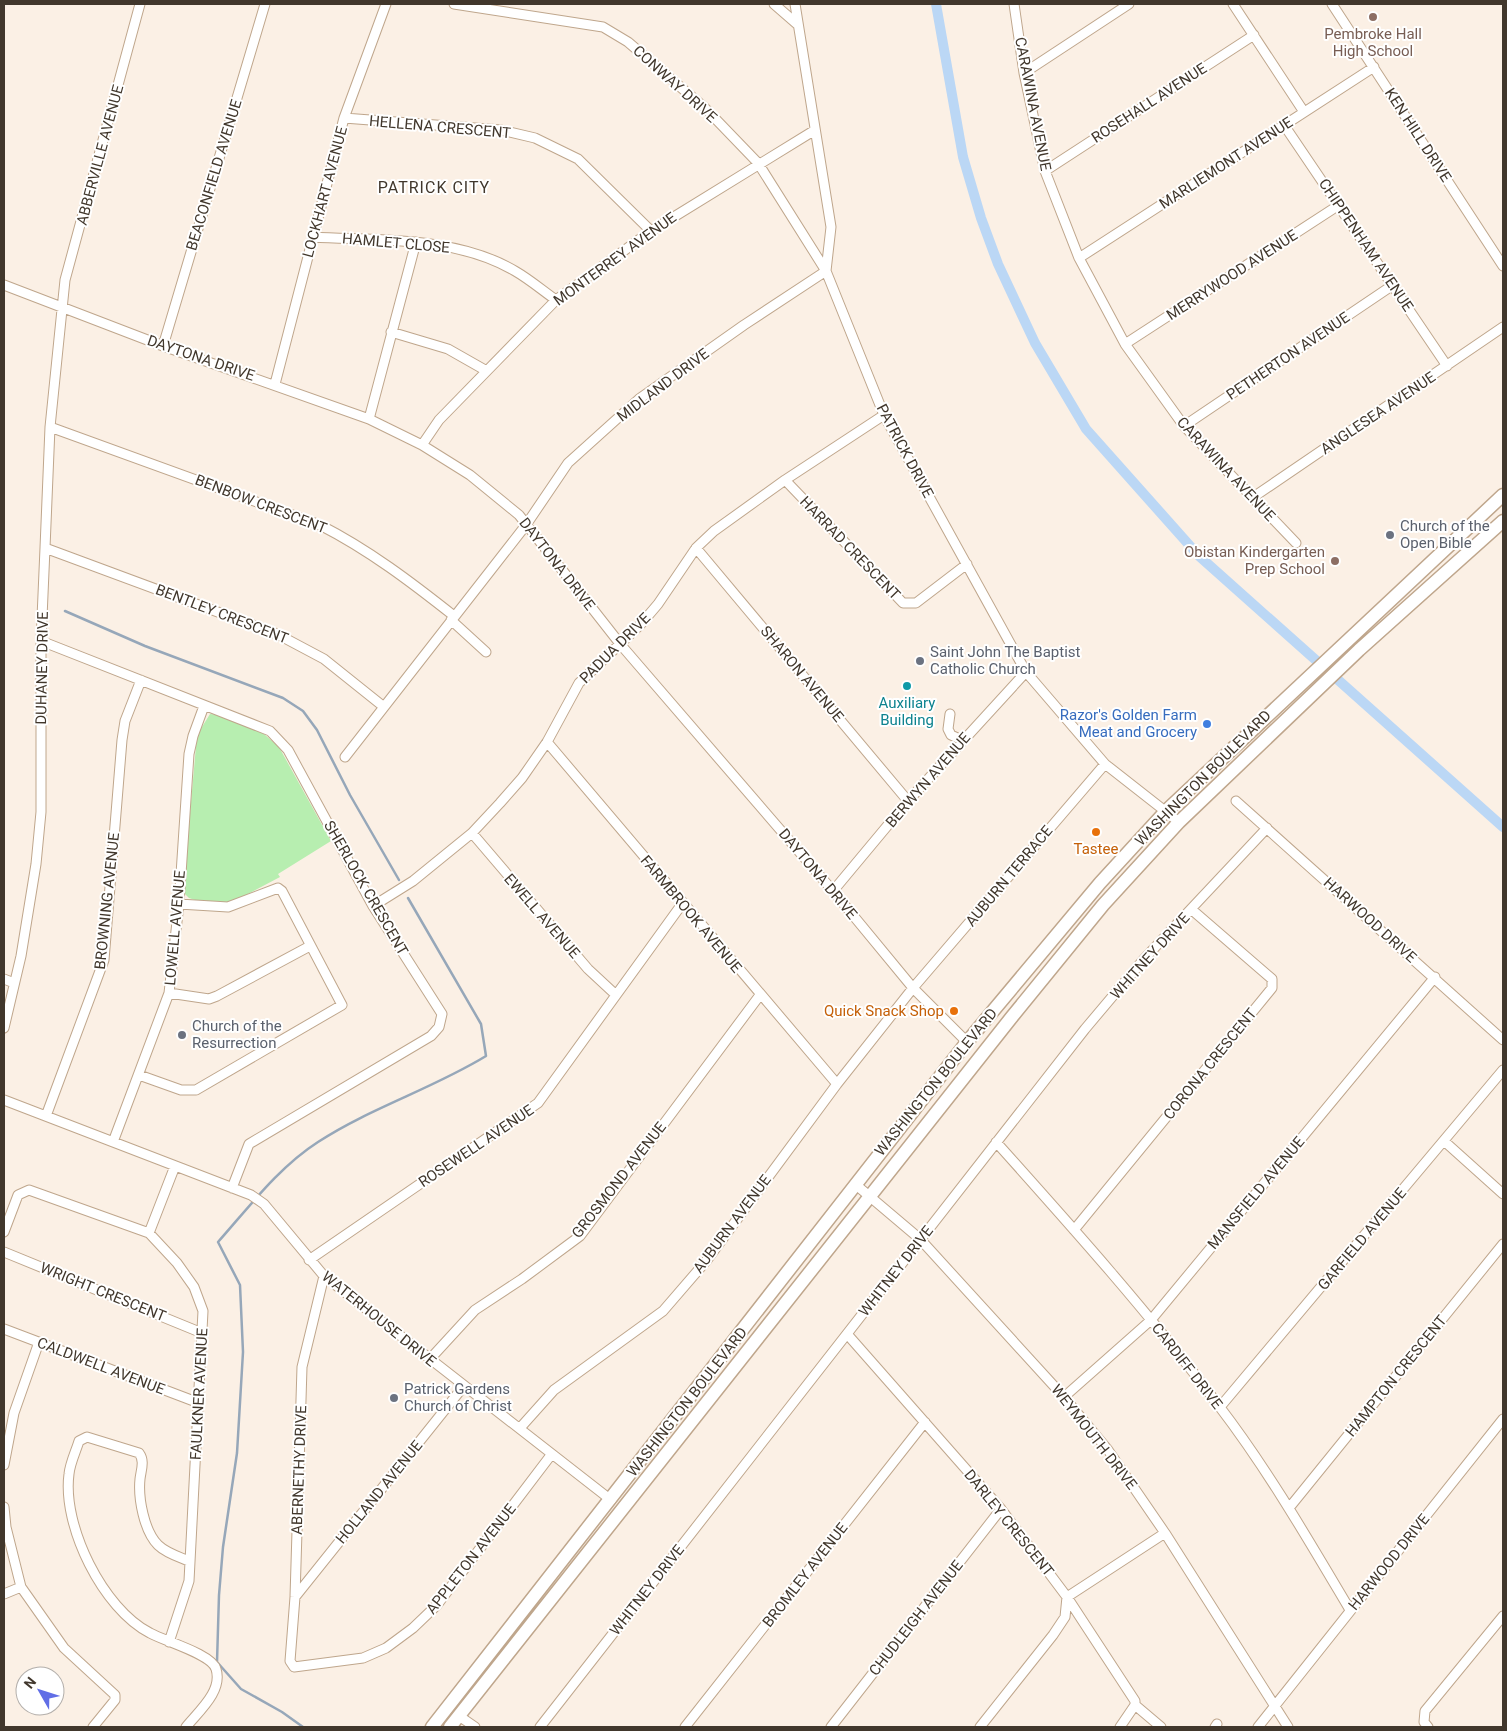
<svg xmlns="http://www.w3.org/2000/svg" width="1507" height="1731" font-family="Roboto,sans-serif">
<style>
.green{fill:#b7eeb0}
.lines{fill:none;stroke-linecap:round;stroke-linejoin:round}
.stream{stroke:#96a7b9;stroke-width:2.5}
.canal{stroke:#bbd7f5;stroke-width:10}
.minor-casing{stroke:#bfa68c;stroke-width:11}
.highway-casing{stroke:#bfa68c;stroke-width:15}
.minor{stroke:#fff;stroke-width:9}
.highway{stroke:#fff;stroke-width:12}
.education-dot{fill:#8d6e63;stroke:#fff;stroke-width:2}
.worship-dot{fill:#6b7280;stroke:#fff;stroke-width:2}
.culture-dot{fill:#0f9aa8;stroke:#fff;stroke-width:2}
.shop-dot{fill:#3f7fe0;stroke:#fff;stroke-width:2}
.food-dot{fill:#e8710a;stroke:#fff;stroke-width:2}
.labels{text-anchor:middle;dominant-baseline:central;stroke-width:4;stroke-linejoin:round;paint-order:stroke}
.education-label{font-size:15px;fill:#785e54;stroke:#fff}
.street-label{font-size:15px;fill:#41372c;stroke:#fff}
.worship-label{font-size:15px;fill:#5b616d;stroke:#fff;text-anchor:start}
.culture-label{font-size:15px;fill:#0d838f;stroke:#fff}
.shop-label{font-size:15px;fill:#366cbe;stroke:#fff;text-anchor:end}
.food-label{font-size:15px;fill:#c56008;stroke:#fff}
.neighbourhood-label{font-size:16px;letter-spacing:1px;fill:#41372c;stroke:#fff}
</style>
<rect width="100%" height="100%" fill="#fbf0e5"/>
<path class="green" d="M 210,714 L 219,715 L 264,734 L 279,747 L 331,841 L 278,874 L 280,877 L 231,903 L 195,900 L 189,898 L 183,892 L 197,735 Z"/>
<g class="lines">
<path class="stream" d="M 65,611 L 145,646 L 283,698 L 303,711 L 317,730 L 350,795 L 399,880
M 303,1727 L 282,1712 L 241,1689 L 217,1662 L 219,1595 L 223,1547 L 237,1453 L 243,1352 L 240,1285 L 218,1242 C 249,1207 279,1167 318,1142 C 370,1108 432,1089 486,1056 L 481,1024 L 408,898"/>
<path class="canal" d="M 936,4 L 963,157 L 981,218 L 998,264 L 1035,343 L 1086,429 L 1199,556 L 1503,827"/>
<defs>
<path id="minor" d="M 454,4 L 603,27 L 628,42 L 705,108 L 758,163 L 826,271
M 774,4 L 797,24
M 795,4 L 831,227 L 826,271 L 884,415 L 1026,672 L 1105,764 L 1179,822
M 1014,4 L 1024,73 L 1045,171 L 1079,258 L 1125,344 L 1184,426 L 1296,543
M 1233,4 L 1304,112
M 1332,4 L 1503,266
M 1024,73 L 1129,4
M 344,118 L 501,130 L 535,138 L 578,159 L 651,231
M 1284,125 L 1447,366
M 1045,171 L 1254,35
M 313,237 C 380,241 456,236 515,271 C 529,279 542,290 556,300
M 1079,258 L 1374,67
M 4,285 L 163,346 L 369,419 L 422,445 L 470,475 L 519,515 L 621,645 L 833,891 L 913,988 L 967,1042
M 391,332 L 448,349 L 485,370
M 1125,344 L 1339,205
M 163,346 L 265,4
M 275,384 L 344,118 L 386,4
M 369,419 L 416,242
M 1184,426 L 1393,285
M 50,427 L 320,525 C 369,550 411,582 454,616
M 422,445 L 439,420 L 556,300 L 651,231 L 815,130
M 785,480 L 903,603 L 916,603 L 967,564
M 1252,498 L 1503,327
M 45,548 L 277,634 L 324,659 L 384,707
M 696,548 L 908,801
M 451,620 L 486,652
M 41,641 L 270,731 L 288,750 L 373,906 L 442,1014 L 439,1027 L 431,1036 L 249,1144 L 232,1188
M 950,714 L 948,729 L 951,735 L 962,740
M 547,742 L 837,1084
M 345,757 L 526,525 L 568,463 L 639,399 L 744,325 L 826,271
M 1236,801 L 1503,1040
M 472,833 L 588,969 L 616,995
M 833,891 L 908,801 L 1026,672
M 373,906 L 413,881 L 472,833 L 500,803 L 522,778 L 547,742 L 579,683 L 641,624 L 658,604 L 696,548 L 714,531 L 785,480 L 884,415
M 4,979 L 14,983
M 169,993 L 209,999 L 217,996 L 310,946
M 4,1028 L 21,956 L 36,864 L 41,812 L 41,641 L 45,548 L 50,427 L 65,280 L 140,4
M 139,1075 L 181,1090 L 196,1090 L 342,1005 L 282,891 L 278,888 L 228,907 L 179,904
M 4,1100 L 251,1195 L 264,1204 L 324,1276 L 611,1500
M 46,1116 L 104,960 L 122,740 L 125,721 L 141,680
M 1444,1141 L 1503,1194
M 113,1142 L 169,993 L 179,904 L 189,754 L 193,736 L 204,706
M 996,1142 C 1073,1228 1150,1314 1219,1406 C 1268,1470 1309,1541 1350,1610
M 855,1184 L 920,1239 L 1064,1397 L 1108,1450 L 1165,1533 L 1288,1727
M 1074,1230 L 1272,988 L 1272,979 L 1191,909
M 4,1232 L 18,1195 L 29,1190 L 149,1233 L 177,1263 L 194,1287 L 203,1311 L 189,1581 L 169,1642
M 149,1233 L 175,1166
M 4,1252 L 202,1333
M 309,1260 L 538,1103 L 682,904
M 324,1276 L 302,1367 L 295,1597 L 290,1661 L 294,1667 L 363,1658 L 386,1648 L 413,1628 L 437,1605 L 551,1455
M 4,1329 L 199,1403
M 847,1334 L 1001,1509 L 1067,1597 L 1135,1701 L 1135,1705 L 1120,1727
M 430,1359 L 475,1310 L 522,1279 L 580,1236 L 760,995
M 1064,1397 L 1151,1320 L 1435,977
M 1220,1407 L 1503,1070
M 520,1428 L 554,1390 L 663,1311 L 707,1260 L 837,1084 L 913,988 L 1105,764
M 4,1465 L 14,1413 L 39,1342
M 4,1507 L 6,1527 L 21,1587 L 64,1648 L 115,1695 L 115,1700 L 93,1727
M 1289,1508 L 1503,1244
M 4,1594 L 21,1587
M 295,1597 L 463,1387
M 1135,1705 L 1161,1727
M 459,1716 L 475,1727
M 186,1727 C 199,1711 223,1691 216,1669 C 212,1654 164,1641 150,1633 C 103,1609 62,1526 69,1474 C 70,1463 76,1451 79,1441 L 87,1437 L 139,1453 C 145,1461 141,1470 140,1479 C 138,1498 144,1531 158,1545 C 166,1553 179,1557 189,1561
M 540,1727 L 1085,1029 L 1144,959 L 1267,828
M 685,1727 L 925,1422
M 831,1727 L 1001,1509
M 980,1727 L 1053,1635 L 1065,1617 L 1067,1597 L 1165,1533
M 1215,1727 L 1217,1724
M 1258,1727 L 1503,1419
M 1428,1727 L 1424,1722 L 1425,1711 L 1503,1616"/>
<path id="highway" d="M 432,1727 L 967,1042 L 1100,883 L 1166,811 L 1503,495
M 450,1727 L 1011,1018 L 1103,905 L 1179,822 L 1359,650 L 1503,521"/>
</defs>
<use href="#minor" class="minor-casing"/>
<use href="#highway" class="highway-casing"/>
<use href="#minor" class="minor"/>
<use href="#highway" class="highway"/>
</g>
<g class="education-dot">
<circle cx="1373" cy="17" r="5"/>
<circle cx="1335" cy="561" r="5"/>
</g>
<g class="worship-dot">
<circle cx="1390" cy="535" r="5"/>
<circle cx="920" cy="661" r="5"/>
<circle cx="182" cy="1035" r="5"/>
<circle cx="394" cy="1398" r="5"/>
</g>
<circle class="culture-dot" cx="907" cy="686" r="5"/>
<circle class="shop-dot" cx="1207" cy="724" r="5"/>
<g class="food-dot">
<circle cx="1096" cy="832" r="5"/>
<circle cx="954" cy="1011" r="5"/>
</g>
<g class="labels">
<g class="education-label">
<text x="1373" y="34">Pembroke Hall<tspan x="1373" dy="17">High School</tspan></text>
<text x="1325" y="552" text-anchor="end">Obistan Kindergarten<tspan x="1325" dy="17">Prep School</tspan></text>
</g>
<g class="street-label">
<text transform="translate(675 84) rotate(42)">CONWAY DRIVE</text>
<text transform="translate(1149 103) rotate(-33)">ROSEHALL AVENUE</text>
<text transform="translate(1033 104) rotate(79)">CARAWINA AVENUE</text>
<text transform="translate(440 127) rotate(5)">HELLENA CRESCENT</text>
<text transform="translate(1418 135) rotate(57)">KEN HILL DRIVE</text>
<text transform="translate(100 155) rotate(-75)">ABBERVILLE AVENUE</text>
<text transform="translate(1226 163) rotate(-33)">MARLIEMONT AVENUE</text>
<text transform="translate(214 175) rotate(-73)">BEACONFIELD AVENUE</text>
<text transform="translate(325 192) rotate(-75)">LOCKHART AVENUE</text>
<text transform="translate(396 243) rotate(5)">HAMLET CLOSE</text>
<text transform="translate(1366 245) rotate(56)">CHIPPENHAM AVENUE</text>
<text transform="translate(615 259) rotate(-36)">MONTERREY AVENUE</text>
<text transform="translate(1232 275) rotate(-33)">MERRYWOOD AVENUE</text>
<text transform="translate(1288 356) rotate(-34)">PETHERTON AVENUE</text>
<text transform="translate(201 358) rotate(19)">DAYTONA DRIVE</text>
<text transform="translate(663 385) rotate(-37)">MIDLAND DRIVE</text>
<text transform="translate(1378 413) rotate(-34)">ANGLESEA AVENUE</text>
<text transform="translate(905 451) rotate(62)">PATRICK DRIVE</text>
<text transform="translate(1226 469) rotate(47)">CARAWINA AVENUE</text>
<text transform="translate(261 504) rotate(21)">BENBOW CRESCENT</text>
<text transform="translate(850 548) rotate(46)">HARRAD CRESCENT</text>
<text transform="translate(557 564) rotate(52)">DAYTONA DRIVE</text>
<text transform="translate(222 614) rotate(21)">BENTLEY CRESCENT</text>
<text transform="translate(615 648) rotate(-45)">PADUA DRIVE</text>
<text transform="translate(42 668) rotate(-89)">DUHANEY DRIVE</text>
<text transform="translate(802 674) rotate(50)">SHARON AVENUE</text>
<text transform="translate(1203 778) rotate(-45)">WASHINGTON BOULEVARD</text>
<text transform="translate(928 780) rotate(-49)">BERWYN AVENUE</text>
<text transform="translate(818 874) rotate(50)">DAYTONA DRIVE</text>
<text transform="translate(1009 876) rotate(-50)">AUBURN TERRACE</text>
<text transform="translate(366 888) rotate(60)">SHERLOCK CRESCENT</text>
<text transform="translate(107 901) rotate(-84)">BROWNING AVENUE</text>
<text transform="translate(691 914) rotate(50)">FARMBROOK AVENUE</text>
<text transform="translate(542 916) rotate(49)">EWELL AVENUE</text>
<text transform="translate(1370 920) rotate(42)">HARWOOD DRIVE</text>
<text transform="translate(175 928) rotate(-85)">LOWELL AVENUE</text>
<text transform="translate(1150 956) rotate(-48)">WHITNEY DRIVE</text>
<text transform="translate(1210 1064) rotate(-51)">CORONA CRESCENT</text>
<text transform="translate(936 1082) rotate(-51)">WASHINGTON BOULEVARD</text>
<text transform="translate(476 1146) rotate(-34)">ROSEWELL AVENUE</text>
<text transform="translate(619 1180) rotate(-52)">GROSMOND AVENUE</text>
<text transform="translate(1256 1193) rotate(-50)">MANSFIELD AVENUE</text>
<text transform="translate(732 1224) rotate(-53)">AUBURN AVENUE</text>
<text transform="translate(1362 1239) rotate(-50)">GARFIELD AVENUE</text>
<text transform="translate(896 1271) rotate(-52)">WHITNEY DRIVE</text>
<text transform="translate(103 1292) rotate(22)">WRIGHT CRESCENT</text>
<text transform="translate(379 1319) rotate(39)">WATERHOUSE DRIVE</text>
<text transform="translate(101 1366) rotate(21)">CALDWELL AVENUE</text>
<text transform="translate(1187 1366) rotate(52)">CARDIFF DRIVE</text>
<text transform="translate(1396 1376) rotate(-51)">HAMPTON CRESCENT</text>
<text transform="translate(199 1394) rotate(-87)">FAULKNER AVENUE</text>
<text transform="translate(687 1402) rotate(-52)">WASHINGTON BOULEVARD</text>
<text transform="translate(1094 1437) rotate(52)">WEYMOUTH DRIVE</text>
<text transform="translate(299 1470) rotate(-88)">ABERNETHY DRIVE</text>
<text transform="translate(379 1492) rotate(-51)">HOLLAND AVENUE</text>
<text transform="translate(1009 1523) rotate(51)">DARLEY CRESCENT</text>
<text transform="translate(471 1559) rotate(-52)">APPLETON AVENUE</text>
<text transform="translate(1389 1562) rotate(-51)">HARWOOD DRIVE</text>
<text transform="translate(805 1575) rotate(-52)">BROMLEY AVENUE</text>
<text transform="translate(647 1590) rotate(-52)">WHITNEY DRIVE</text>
<text transform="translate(916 1618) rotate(-52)">CHUDLEIGH AVENUE</text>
</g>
<g class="worship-label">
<text x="1400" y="526">Church of the<tspan x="1400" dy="17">Open Bible</tspan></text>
<text x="930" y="652">Saint John The Baptist<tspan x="930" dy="17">Catholic Church</tspan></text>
<text x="192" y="1026">Church of the<tspan x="192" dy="17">Resurrection</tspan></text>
<text x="404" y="1389">Patrick Gardens<tspan x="404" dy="17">Church of Christ</tspan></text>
</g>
<g class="culture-label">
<text x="907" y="703">Auxiliary<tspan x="907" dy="17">Building</tspan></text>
</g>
<g class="shop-label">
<text x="1197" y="715">Razor's Golden Farm<tspan x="1197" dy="17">Meat and Grocery</tspan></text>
</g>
<g class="food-label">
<text x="1096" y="849">Tastee</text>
<text x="944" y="1011" text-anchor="end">Quick Snack Shop</text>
</g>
<g class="neighbourhood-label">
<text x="434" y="187">PATRICK CITY</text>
</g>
</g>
<rect width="1507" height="1731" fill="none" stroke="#41372c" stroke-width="10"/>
<g transform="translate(40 1691) rotate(309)"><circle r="24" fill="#ffffff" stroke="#b3afab"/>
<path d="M0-4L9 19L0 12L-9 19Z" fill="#616ee6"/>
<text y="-8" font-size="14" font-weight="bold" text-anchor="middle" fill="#41372c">N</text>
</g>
</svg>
